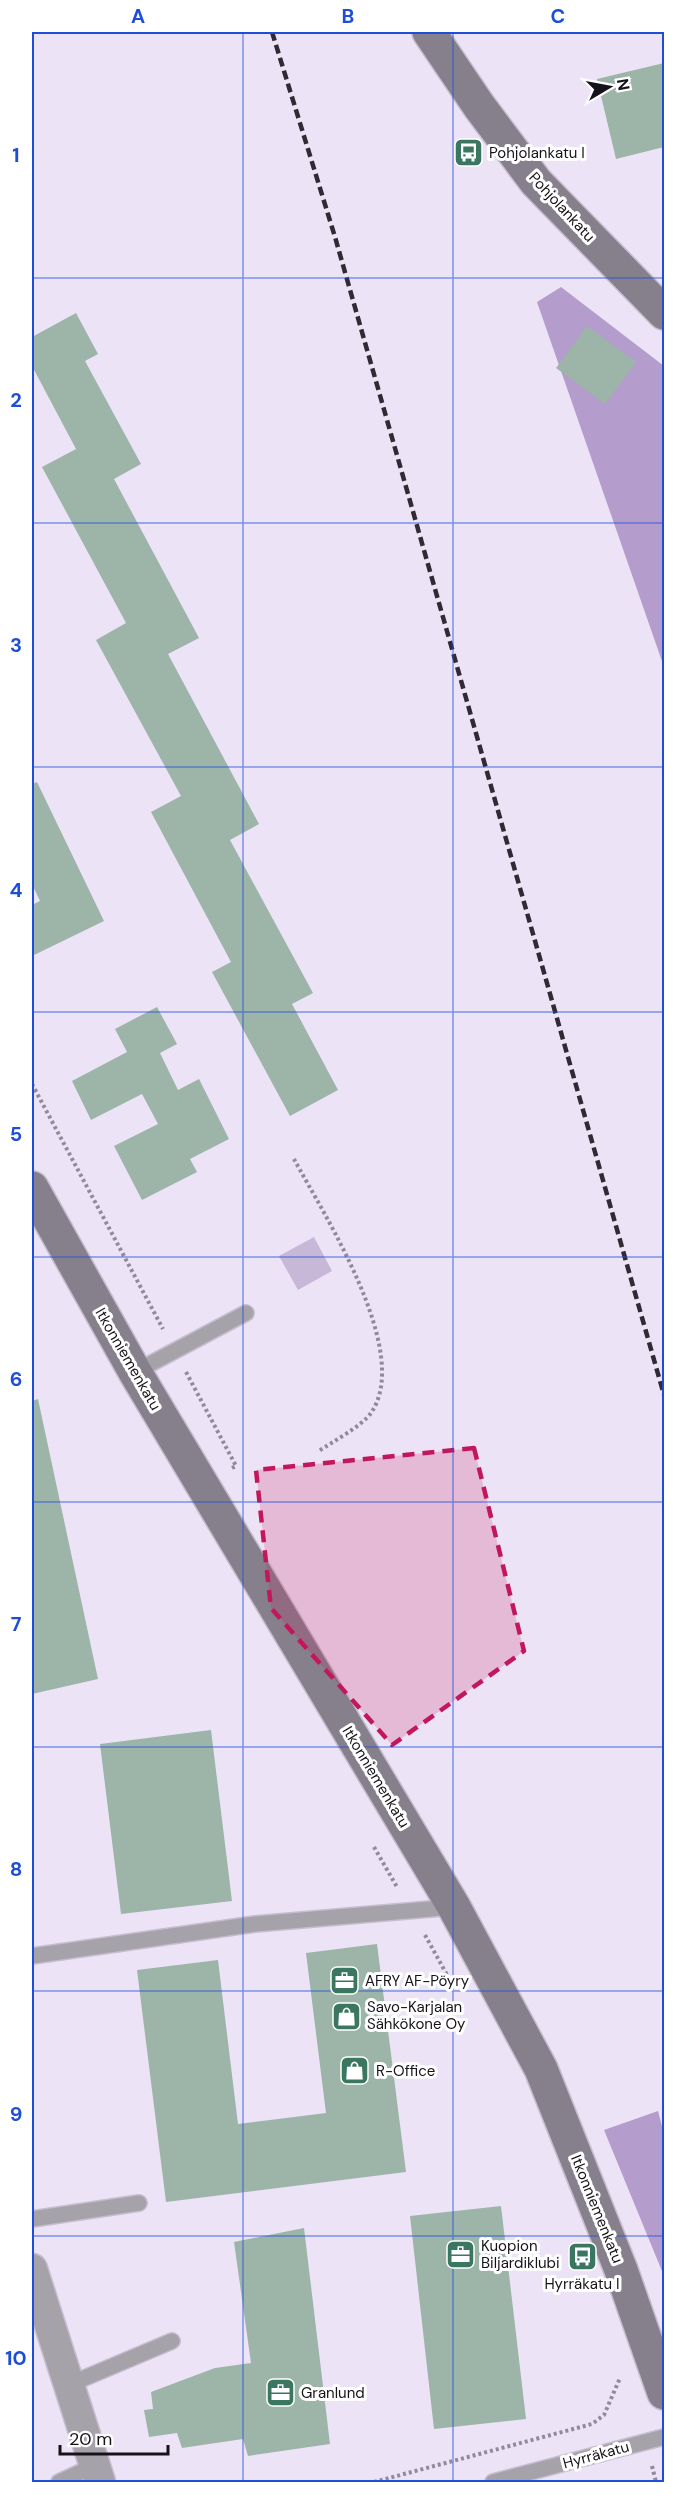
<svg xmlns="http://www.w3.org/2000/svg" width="696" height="2514" font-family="'DM Sans',sans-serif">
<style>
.green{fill:#c7b8d7}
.forest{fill:#b49ccc}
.building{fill:#9db4a9}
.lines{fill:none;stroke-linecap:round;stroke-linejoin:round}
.lane-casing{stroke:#c6bdcf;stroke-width:18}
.street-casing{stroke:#c6bdcf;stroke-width:33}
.secondary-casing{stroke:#c6bdcf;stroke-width:36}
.path{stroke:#918a98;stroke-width:4;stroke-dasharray:3 3;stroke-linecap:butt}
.lane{stroke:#a6a2aa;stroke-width:15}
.street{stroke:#a6a2aa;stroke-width:30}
.secondary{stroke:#86808c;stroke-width:33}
.rail{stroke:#2f2a33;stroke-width:4.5;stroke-dasharray:9 4.5;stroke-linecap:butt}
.marked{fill:#c2185b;fill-opacity:0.2;stroke:#c2185b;stroke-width:4.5;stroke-dasharray:12 8;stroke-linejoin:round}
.grid{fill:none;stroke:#1d4ed8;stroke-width:1.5;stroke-opacity:0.55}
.labels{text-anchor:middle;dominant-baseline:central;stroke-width:6;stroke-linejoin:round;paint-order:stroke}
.poi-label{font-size:15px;fill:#161219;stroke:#fff;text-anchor:start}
.street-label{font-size:15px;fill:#161219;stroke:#fff}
.neatline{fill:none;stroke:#1d4ed8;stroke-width:2}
.grid-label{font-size:20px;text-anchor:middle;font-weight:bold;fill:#1d4ed8}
</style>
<rect width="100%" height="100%" fill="#ede3f7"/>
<path class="green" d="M 314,1237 L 332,1271 L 298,1290 L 279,1256 Z"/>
<path class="forest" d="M 561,287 L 664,366 L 664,667 L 537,302 Z
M 658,2111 L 664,2134 L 664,2276 L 604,2130 Z"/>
<path class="building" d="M 664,63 L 664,147 L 616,159 L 597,79 Z
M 76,313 L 98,354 L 85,361 L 141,464 L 114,479 L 199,638 L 168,654 L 259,824 L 230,840 L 313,993 L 292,1004 L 338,1090 L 290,1116 L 212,972 L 231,962 L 151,812 L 181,796 L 96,640 L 126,623 L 42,467 L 76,449 L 32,366 L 32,337 Z
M 587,326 L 636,362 L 605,404 L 556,368 Z
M 37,782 L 104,921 L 32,956 L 32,905 L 40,901 L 32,884 L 32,784 Z
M 157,1007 L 177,1044 L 160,1053 L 178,1090 L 199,1079 L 229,1139 L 190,1159 L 197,1172 L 142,1200 L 114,1146 L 158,1124 L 142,1094 L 91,1120 L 72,1081 L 127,1052 L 115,1029 Z
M 38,1399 L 98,1679 L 32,1694 L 32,1401 Z
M 211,1730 L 232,1901 L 121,1914 L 100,1744 Z
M 377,1944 L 406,2172 L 166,2202 L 137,1970 L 218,1960 L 238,2124 L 326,2113 L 306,1953 Z
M 501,2206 L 526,2419 L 434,2429 L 410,2216 Z
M 304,2228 L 330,2444 L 248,2456 L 243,2439 L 182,2448 L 177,2433 L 149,2437 L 144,2410 L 153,2409 L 151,2392 L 215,2368 L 251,2363 L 234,2242 Z"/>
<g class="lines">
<defs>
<path id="lane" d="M 135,1372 L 246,1313
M 32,1956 L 255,1924 L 454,1907
M 32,2219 L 139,2203
M 68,2385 L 172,2341
M 59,2482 L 94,2466
M 493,2482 L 664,2437"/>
<path id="street" d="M 32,2269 L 100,2482"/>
<path id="secondary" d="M 429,32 L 479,106 L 536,182 L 664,313
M 32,1188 L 135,1372 L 454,1907 L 541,2069 L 621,2270 L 664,2393"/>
</defs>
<use href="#lane" class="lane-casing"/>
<use href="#street" class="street-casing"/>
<use href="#secondary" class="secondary-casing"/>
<path class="path" d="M 32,1084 L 163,1329
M 294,1159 C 324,1215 413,1352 371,1413 C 362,1426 332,1442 319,1451
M 186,1372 L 236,1466 L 232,1468
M 374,1847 L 397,1887
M 425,1935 L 452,1984
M 652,2466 L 656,2482
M 374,2482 L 592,2424 L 604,2415 L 620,2378"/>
<use href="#lane" class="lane"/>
<use href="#street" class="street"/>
<use href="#secondary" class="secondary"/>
<path class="rail" d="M 272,32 L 335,237 L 664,1395"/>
</g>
<path class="marked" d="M 474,1448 L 524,1651 L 392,1745 L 271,1608 L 256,1470 Z"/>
<path class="grid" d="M 243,32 L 243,2482M 453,32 L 453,2482M 32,278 L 664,278M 32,523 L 664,523M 32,767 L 664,767M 32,1012 L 664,1012M 32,1257 L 664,1257M 32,1502 L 664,1502M 32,1747 L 664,1747M 32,1991 L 664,1991M 32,2236 L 664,2236"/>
<defs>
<symbol id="bus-square" viewBox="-11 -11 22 22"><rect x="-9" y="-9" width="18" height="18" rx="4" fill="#3b7660" stroke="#fff"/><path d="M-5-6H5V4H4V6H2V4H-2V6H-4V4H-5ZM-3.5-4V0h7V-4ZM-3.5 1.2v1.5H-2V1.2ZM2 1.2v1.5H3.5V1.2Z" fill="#fff"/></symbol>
<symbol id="office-square" viewBox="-11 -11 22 22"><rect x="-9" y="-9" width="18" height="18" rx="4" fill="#3b7660" stroke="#fff"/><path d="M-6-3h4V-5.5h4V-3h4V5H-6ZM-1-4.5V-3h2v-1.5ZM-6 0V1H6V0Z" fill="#fff"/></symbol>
<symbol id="shop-square" viewBox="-11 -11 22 22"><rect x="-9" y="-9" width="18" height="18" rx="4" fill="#3b7660" stroke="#fff"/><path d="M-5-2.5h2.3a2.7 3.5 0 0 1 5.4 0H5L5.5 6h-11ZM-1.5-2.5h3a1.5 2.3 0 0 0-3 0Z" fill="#fff"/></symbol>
</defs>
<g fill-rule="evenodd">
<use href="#bus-square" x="452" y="136" width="33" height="33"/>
<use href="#office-square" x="328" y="1964" width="33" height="33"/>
<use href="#shop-square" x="330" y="2000" width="33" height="33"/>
<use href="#shop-square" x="338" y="2054" width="33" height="33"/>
<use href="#office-square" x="444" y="2238" width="33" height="33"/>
<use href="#bus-square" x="566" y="2240" width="33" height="33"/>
<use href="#office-square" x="264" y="2376" width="33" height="33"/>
</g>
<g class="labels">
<g class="poi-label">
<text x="489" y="153">Pohjolankatu I</text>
<text x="365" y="1981">AFRY AF-Pöyry</text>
<text x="367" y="2007">Savo-Karjalan<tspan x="367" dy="17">Sähkökone Oy</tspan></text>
<text x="376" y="2071">R-Office</text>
<text x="481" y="2246">Kuopion<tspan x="481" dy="17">Biljardiklubi</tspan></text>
<text x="582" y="2284" text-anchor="middle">Hyrräkatu I</text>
<text x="301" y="2393">Granlund</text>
</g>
<g class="street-label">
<text transform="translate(562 207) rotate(47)">Pohjolankatu</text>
<text transform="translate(128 1359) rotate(60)">Itkonniemenkatu</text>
<text transform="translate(376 1777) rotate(59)">Itkonniemenkatu</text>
<text transform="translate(597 2209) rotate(68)">Itkonniemenkatu</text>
<text transform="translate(596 2455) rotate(-15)">Hyrräkatu</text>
</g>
</g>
<rect width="696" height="2514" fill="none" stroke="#ffffff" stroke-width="66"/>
<g transform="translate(609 87) rotate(80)" stroke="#ffffff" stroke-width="4.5" paint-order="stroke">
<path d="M0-4.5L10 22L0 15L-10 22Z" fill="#161219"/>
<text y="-9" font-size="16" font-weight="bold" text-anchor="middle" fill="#161219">N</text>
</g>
<path d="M60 2445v9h108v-9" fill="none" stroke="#161219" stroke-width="3"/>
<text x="69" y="2445" font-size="18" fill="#161219" stroke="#ffffff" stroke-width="4.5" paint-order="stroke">20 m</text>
<rect x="33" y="33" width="630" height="2448" class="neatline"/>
<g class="grid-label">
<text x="138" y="23">A</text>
<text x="348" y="23">B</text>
<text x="558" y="23">C</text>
<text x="16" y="162">1</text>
<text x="16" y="407">2</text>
<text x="16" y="652">3</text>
<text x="16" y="897">4</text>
<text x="16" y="1141">5</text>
<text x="16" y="1386">6</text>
<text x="16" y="1631">7</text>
<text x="16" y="1876">8</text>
<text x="16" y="2121">9</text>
<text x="16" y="2365">10</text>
</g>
</svg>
